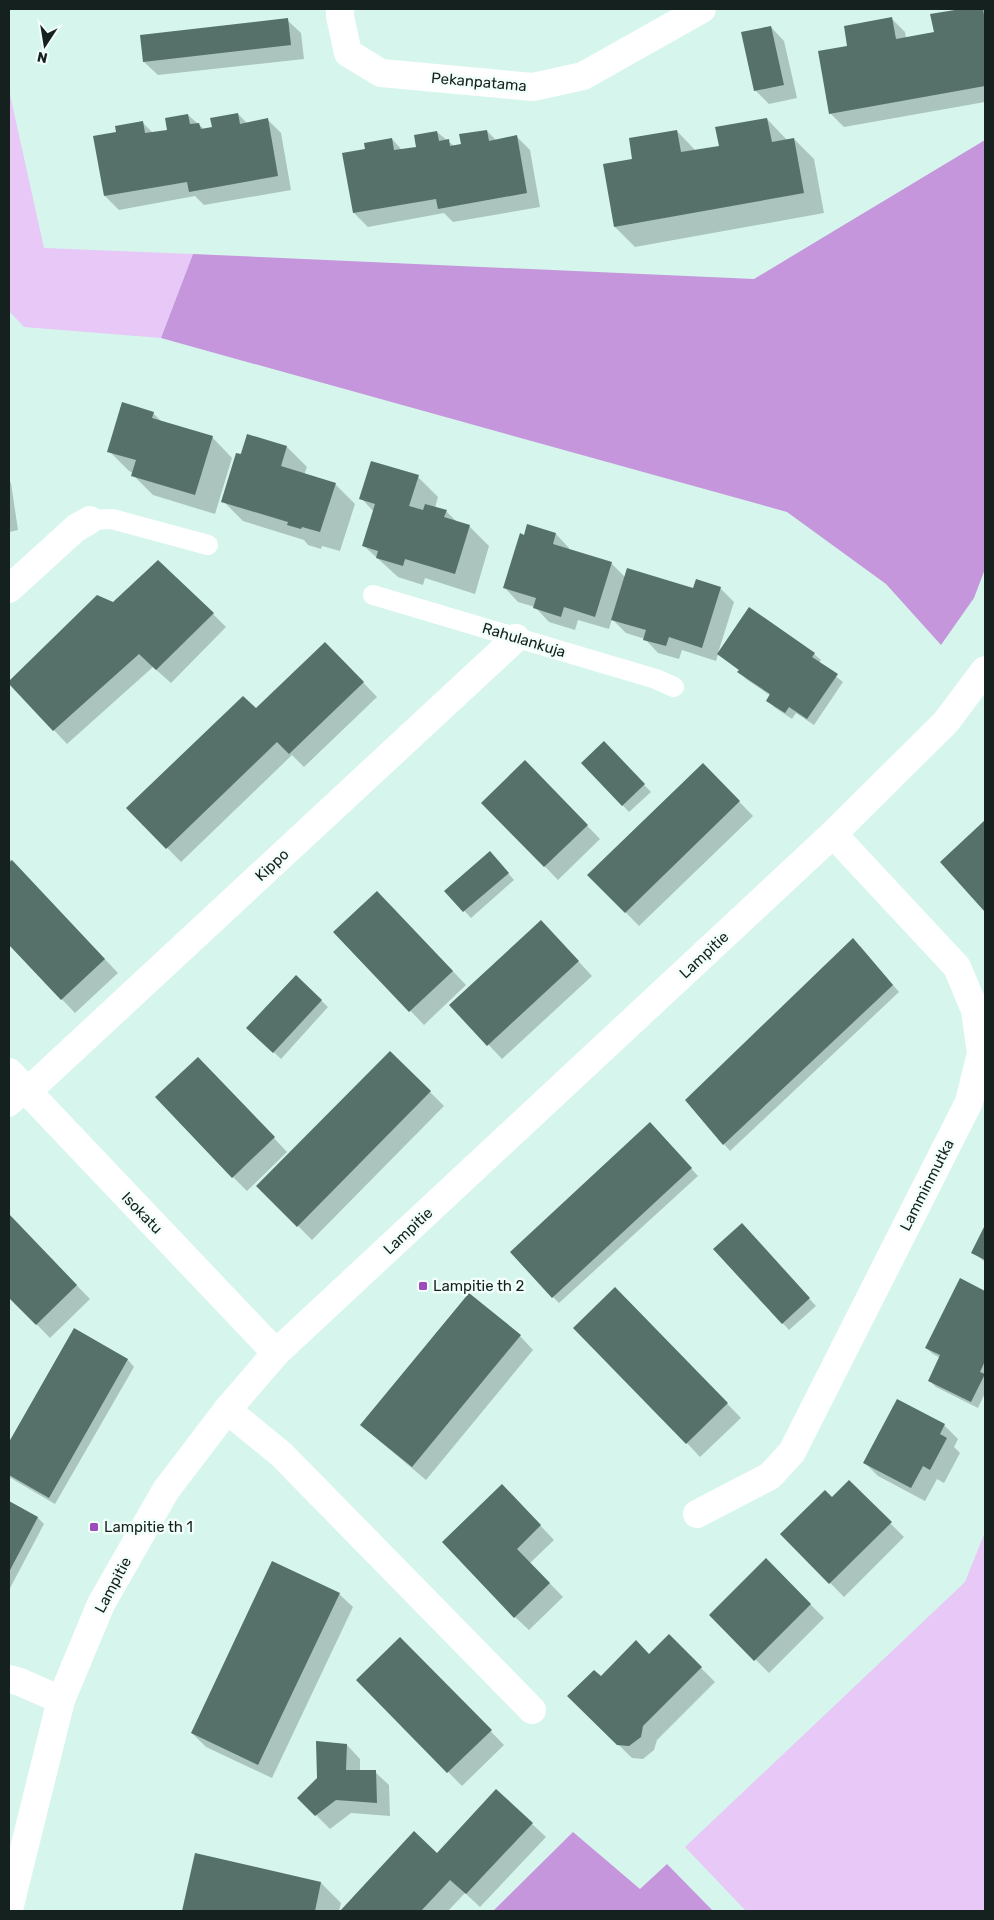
<svg xmlns="http://www.w3.org/2000/svg" width="994" height="1920" font-family="Rubik,sans-serif">
<style>
.green{fill:#e7c8f6}
.forest{fill:#c596db}
.shadow{fill:#0003}
.building{fill:#55716a}
.lines{fill:none;stroke-linecap:round;stroke-linejoin:round}
.service{stroke:#fff;stroke-width:20}
.minor{stroke:#fff;stroke-width:28}
.tertiary{stroke:#fff;stroke-width:28}
.poi-dot{fill:#9c4cbc;stroke:#f2fefa;stroke-width:2}
.labels{text-anchor:middle;dominant-baseline:central;stroke-width:5;stroke-linejoin:round;paint-order:stroke}
.street-label{font-size:15px;fill:#15211e;stroke:#f2fefa}
.poi-label{font-size:15px;fill:#15211e;stroke:#f2fefa;text-anchor:start}
</style>
<rect width="100%" height="100%" fill="#d6f6ed"/>
<path class="green" d="M 9,90 L 44,248 L 193,254 L 161,338 L 24,327 L 9,311 Z
M 985,1532 L 985,1911 L 746,1911 L 685,1847 L 965,1582 Z"/>
<path class="forest" d="M 985,140 L 985,569 L 974,598 L 941,645 L 886,584 L 787,512 L 161,338 L 193,254 L 754,279 Z
M 573,1832 L 640,1889 L 667,1864 L 713,1911 L 493,1911 Z"/>
<path class="shadow" d="M 968,9 L 985,10 L 985,102 L 844,127 L 830,113 L 849,47 L 891,18 L 905,32 L 906,39 L 935,33 L 932,15 Z
M 287,20 L 301,33 L 304,59 L 158,75 L 144,62 Z
M 771,27 L 784,41 L 797,98 L 769,104 L 755,90 Z
M 238,114 L 247,123 L 268,120 L 281,133 L 291,190 L 204,205 L 195,196 L 119,210 L 105,196 L 117,133 L 142,122 L 153,133 L 169,131 L 188,115 L 204,129 L 213,128 Z
M 767,119 L 787,140 L 794,139 L 814,159 L 824,213 L 635,247 L 615,227 L 634,160 L 677,131 L 696,151 L 720,147 Z
M 487,131 L 496,140 L 517,137 L 530,150 L 540,207 L 453,222 L 444,213 L 368,227 L 354,213 L 366,150 L 392,139 L 402,150 L 418,148 L 437,132 L 454,146 L 462,145 Z
M 153,413 L 162,422 L 212,437 L 232,458 L 215,514 L 153,495 L 133,475 L 133,473 L 129,471 L 109,451 Z
M 247,436 L 287,447 L 307,467 L 304,475 L 335,484 L 355,504 L 340,551 L 322,546 L 321,549 L 308,545 L 304,540 L 243,521 L 223,501 Z
M 418,477 L 438,497 L 435,508 L 446,511 L 457,522 L 469,526 L 489,546 L 475,594 L 425,578 L 423,585 L 398,577 L 364,546 L 374,512 L 361,498 Z
M 9,480 L 11,483 L 18,530 L 9,532 Z
M 556,534 L 569,548 L 569,550 L 611,563 L 625,577 L 694,589 L 720,588 L 734,602 L 718,653 L 814,654 L 821,660 L 819,663 L 843,682 L 814,725 L 796,713 L 792,719 L 774,707 L 768,700 L 771,696 L 746,679 L 739,672 L 740,671 L 718,654 L 716,661 L 682,650 L 679,659 L 658,653 L 645,639 L 626,633 L 612,619 L 609,629 L 578,620 L 575,630 L 549,622 L 535,607 L 518,602 L 505,588 L 525,536 Z
M 97,597 L 113,604 L 213,614 L 226,627 L 171,683 L 153,667 L 67,744 L 9,682 Z
M 339,657 L 377,697 L 304,767 L 292,755 L 181,862 L 128,808 L 256,710 Z
M 604,743 L 651,792 L 629,812 L 583,763 Z
M 703,764 L 753,816 L 639,926 L 589,875 Z
M 539,776 L 600,839 L 558,880 L 483,803 Z
M 985,822 L 985,910 L 941,862 Z
M 9,858 L 118,973 L 75,1013 L 9,944 Z
M 496,859 L 514,880 L 471,918 L 446,891 Z
M 391,906 L 466,985 L 424,1025 L 335,932 Z
M 554,935 L 592,976 L 502,1059 L 451,1005 Z
M 860,946 L 899,992 L 730,1151 L 724,1144 Z
M 296,976 L 328,1007 L 281,1059 L 248,1028 Z
M 390,1052 L 444,1106 L 312,1240 L 258,1186 Z
M 212,1072 L 287,1152 L 247,1191 L 233,1177 Z
M 657,1131 L 698,1176 L 559,1303 L 553,1297 Z
M 9,1216 L 90,1299 L 50,1338 L 9,1296 Z
M 985,1228 L 985,1262 L 973,1252 Z
M 748,1231 L 816,1306 L 789,1330 L 715,1249 Z
M 960,1279 L 985,1292 L 985,1393 L 978,1408 L 936,1387 L 929,1380 L 940,1358 L 933,1354 L 926,1348 Z
M 629,1302 L 741,1418 L 700,1457 L 687,1443 Z
M 75,1330 L 128,1360 L 134,1367 L 55,1504 L 9,1477 L 9,1445 Z
M 520,1336 L 533,1350 L 426,1480 L 376,1438 L 362,1425 Z
M 944,1425 L 958,1439 L 954,1447 L 960,1453 L 944,1483 L 937,1479 L 925,1501 L 878,1476 L 865,1463 Z
M 849,1482 L 904,1537 L 844,1597 L 782,1534 L 832,1498 Z
M 516,1500 L 554,1540 L 530,1563 L 563,1597 L 529,1630 L 515,1617 Z
M 9,1502 L 38,1518 L 44,1524 L 9,1590 Z
M 766,1560 L 824,1618 L 769,1673 L 711,1615 Z
M 339,1594 L 353,1607 L 272,1778 L 206,1747 L 192,1733 Z
M 669,1636 L 715,1682 L 657,1740 L 654,1750 L 643,1759 L 632,1758 L 569,1696 L 649,1655 Z
M 400,1638 L 504,1745 L 462,1786 L 357,1680 Z
M 347,1745 L 360,1759 L 360,1771 L 375,1772 L 389,1785 L 390,1816 L 351,1813 L 330,1829 L 299,1798 L 319,1778 Z
M 532,1824 L 546,1837 L 480,1907 L 465,1893 L 448,1911 L 341,1911 L 414,1833 L 437,1855 Z
M 196,1855 L 321,1883 L 341,1903 L 339,1911 L 183,1911 Z"/>
<path class="building" d="M 961,9 L 983,9 L 985,21 L 985,86 L 829,114 L 818,51 L 847,46 L 844,26 L 892,17 L 896,39 L 934,32 L 930,14 Z
M 288,18 L 291,45 L 143,62 L 140,35 Z
M 771,26 L 784,85 L 754,91 L 741,32 Z
M 238,113 L 240,124 L 268,118 L 278,176 L 189,192 L 187,182 L 104,196 L 93,136 L 116,132 L 115,126 L 143,121 L 145,133 L 167,130 L 165,118 L 188,114 L 190,124 L 199,123 L 201,129 L 212,127 L 210,118 Z
M 767,118 L 772,142 L 794,138 L 804,193 L 614,227 L 603,164 L 632,159 L 629,138 L 677,130 L 681,152 L 719,146 L 715,127 Z
M 487,130 L 489,141 L 517,135 L 527,193 L 438,209 L 436,199 L 353,213 L 342,153 L 365,149 L 364,143 L 392,138 L 394,150 L 416,147 L 414,135 L 437,131 L 439,141 L 449,139 L 450,146 L 461,144 L 459,134 Z
M 122,402 L 154,412 L 152,418 L 213,436 L 195,495 L 131,476 L 136,460 L 107,452 Z
M 247,434 L 287,446 L 281,466 L 336,483 L 320,532 L 302,527 L 301,529 L 287,525 L 288,522 L 221,502 L 236,453 L 241,454 Z
M 371,461 L 419,475 L 409,506 L 423,510 L 425,504 L 447,510 L 444,517 L 470,525 L 455,574 L 405,559 L 403,566 L 376,558 L 378,551 L 362,546 L 375,504 L 359,499 Z
M 527,524 L 556,533 L 553,544 L 612,562 L 595,617 L 564,607 L 561,617 L 533,608 L 536,598 L 503,588 L 520,533 L 524,535 Z
M 158,560 L 214,613 L 156,670 L 139,654 L 53,731 L 9,684 L 9,681 L 97,595 L 113,602 Z
M 627,568 L 693,588 L 696,579 L 721,587 L 702,648 L 669,637 L 666,646 L 643,640 L 646,630 L 611,620 Z
M 749,607 L 815,653 L 812,657 L 838,674 L 807,719 L 789,707 L 785,713 L 766,701 L 770,694 L 737,672 L 739,670 L 717,654 Z
M 325,642 L 364,682 L 289,754 L 277,742 L 166,849 L 126,808 L 243,696 L 256,708 Z
M 604,741 L 645,784 L 622,806 L 581,763 Z
M 525,760 L 588,825 L 544,867 L 481,803 Z
M 703,763 L 740,801 L 625,913 L 587,875 Z
M 985,820 L 985,912 L 940,862 Z
M 490,851 L 509,873 L 463,912 L 444,891 Z
M 12,860 L 105,959 L 61,1000 L 9,945 L 9,863 Z
M 377,891 L 453,971 L 409,1012 L 333,932 Z
M 541,920 L 579,961 L 487,1046 L 449,1005 Z
M 853,938 L 893,985 L 723,1145 L 685,1100 Z
M 296,975 L 322,1000 L 273,1053 L 246,1028 Z
M 390,1051 L 431,1091 L 297,1227 L 256,1186 Z
M 198,1057 L 275,1137 L 232,1178 L 155,1097 Z
M 650,1122 L 692,1168 L 552,1298 L 510,1252 Z
M 9,1214 L 77,1285 L 36,1325 L 9,1298 Z
M 742,1223 L 810,1298 L 782,1324 L 713,1249 Z
M 985,1225 L 985,1260 L 971,1253 Z
M 960,1278 L 985,1291 L 985,1361 L 980,1372 L 985,1374 L 971,1402 L 928,1381 L 940,1355 L 925,1348 Z
M 615,1287 L 728,1403 L 686,1444 L 573,1328 Z
M 469,1293 L 521,1335 L 412,1467 L 360,1425 Z
M 74,1328 L 128,1359 L 49,1498 L 9,1475 L 9,1442 Z
M 897,1399 L 945,1424 L 940,1434 L 947,1438 L 930,1470 L 923,1466 L 911,1488 L 863,1463 Z
M 849,1480 L 892,1522 L 829,1584 L 780,1534 L 825,1490 L 832,1497 Z
M 502,1484 L 541,1525 L 517,1549 L 550,1583 L 514,1618 L 442,1542 Z
M 9,1501 L 38,1517 L 9,1572 Z
M 766,1558 L 811,1604 L 754,1661 L 709,1615 Z
M 272,1561 L 340,1593 L 258,1765 L 191,1733 Z
M 669,1634 L 702,1667 L 643,1726 L 641,1737 L 629,1746 L 617,1745 L 567,1696 L 594,1670 L 601,1676 L 636,1640 L 649,1654 Z
M 400,1637 L 492,1730 L 447,1773 L 356,1680 Z
M 316,1741 L 347,1744 L 346,1770 L 376,1770 L 377,1803 L 336,1800 L 315,1816 L 297,1798 L 317,1778 Z
M 496,1789 L 533,1823 L 466,1894 L 450,1880 L 421,1911 L 340,1911 L 414,1831 L 437,1853 Z
M 195,1853 L 321,1882 L 315,1911 L 182,1911 Z"/>
<g class="lines">
<path class="service" d="M 90,520 L 112,519 L 208,545
M 373,595 L 656,679 L 674,687
M 9,1107 L 27,1092"/>
<path class="minor" d="M 340,9 L 340,16 L 348,53 L 381,73 L 533,87 L 583,76 L 702,9
M 9,589 L 76,528 L 90,520
M 9,1072 L 276,1353
M 27,1092 L 516,638
M 227,1410 L 281,1454 L 532,1710
M 697,1514 L 770,1476 L 792,1452 L 969,1102 L 981,1053 L 975,1010 L 957,967 L 833,834
M 9,1679 L 20,1682 L 61,1700"/>
<path class="tertiary" d="M 9,1909 L 61,1700 L 101,1604 L 166,1490 L 227,1410 L 276,1353 L 833,834 L 946,722 L 985,670"/>
</g>
<g class="poi-dot">
<rect x="418" y="1281" width="10" height="10" rx="2.5"/>
<rect x="89" y="1522" width="10" height="10" rx="2.5"/>
</g>
<g class="labels">
<g class="street-label">
<text transform="translate(479 82) rotate(5)">Pekanpatama</text>
<text transform="translate(524 640) rotate(17)">Rahulankuja</text>
<text transform="translate(272 865) rotate(-43)">Kippo</text>
<text transform="translate(704 955) rotate(-43)">Lampitie</text>
<text transform="translate(927 1185) rotate(-63)">Lamminmutka</text>
<text transform="translate(142 1213) rotate(46)">Isokatu</text>
<text transform="translate(408 1231) rotate(-43)">Lampitie</text>
<text transform="translate(113 1585) rotate(-62)">Lampitie</text>
</g>
<g class="poi-label">
<text x="433" y="1286">Lampitie th 2</text>
<text x="104" y="1527">Lampitie th 1</text>
</g>
</g>
<rect width="994" height="1920" fill="none" stroke="#15211e" stroke-width="20"/>
<g transform="translate(45 45) rotate(192)" stroke="#f2fefa" stroke-width="4" paint-order="stroke">
<path d="M0-4L9 19L0 12L-9 19Z" fill="#15211e"/>
<text y="-8" font-size="14" font-weight="bold" text-anchor="middle" fill="#15211e">N</text>
</g>
</svg>
